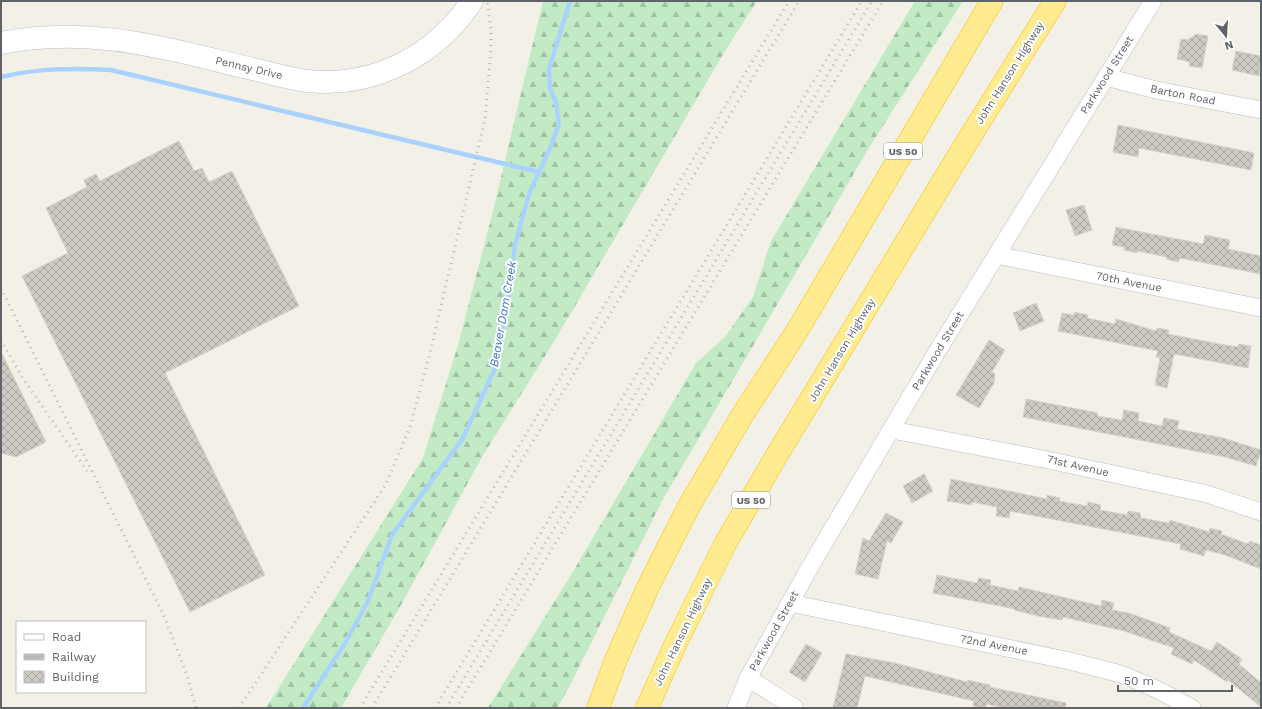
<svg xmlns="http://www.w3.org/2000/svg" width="1262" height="709" font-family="'Work Sans',sans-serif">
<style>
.forest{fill:url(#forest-firs)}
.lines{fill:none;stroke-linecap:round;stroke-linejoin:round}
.stream{stroke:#aad2ff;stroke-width:4.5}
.building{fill:url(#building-cross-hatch);stroke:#d7d3c4}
.minor-casing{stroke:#bbbec3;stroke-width:18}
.secondary-casing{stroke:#bcbfc6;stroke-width:23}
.motorway-casing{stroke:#f9c000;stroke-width:23}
.minor{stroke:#fff;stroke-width:17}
.secondary{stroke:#fff;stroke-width:22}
.motorway{stroke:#ffec91;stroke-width:22}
.rail{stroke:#b8b9ba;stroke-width:3;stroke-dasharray:1 5;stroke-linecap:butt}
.labels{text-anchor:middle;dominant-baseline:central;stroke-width:4;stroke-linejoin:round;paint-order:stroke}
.shield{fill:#fff;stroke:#8e9196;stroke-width:1}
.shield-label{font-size:10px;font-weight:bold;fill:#5e6269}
.street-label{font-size:11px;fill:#5e6269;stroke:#fff}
.water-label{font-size:12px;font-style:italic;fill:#3d74c6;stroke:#fff}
</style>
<defs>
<pattern id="forest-firs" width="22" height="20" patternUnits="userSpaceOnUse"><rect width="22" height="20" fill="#c2ebc5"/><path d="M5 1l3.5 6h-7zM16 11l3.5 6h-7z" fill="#a1c2a4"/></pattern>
<pattern id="building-cross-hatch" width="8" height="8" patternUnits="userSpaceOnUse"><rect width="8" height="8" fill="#cdcac4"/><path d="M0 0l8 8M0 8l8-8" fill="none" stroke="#aaa7a3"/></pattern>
</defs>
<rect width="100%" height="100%" fill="#f2f0e7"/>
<path class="forest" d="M 543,1 L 757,1 L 728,46 L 555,340 L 482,457 L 401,605 L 341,708 L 266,708 L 423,458 L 458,345 L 492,215 Z
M 915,1 L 963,1 L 870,146 L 662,501 L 569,687 L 557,708 L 488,708 L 571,575 L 696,363 L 725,337 L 753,297 L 771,241 Z"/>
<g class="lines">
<path class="stream" d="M 1,77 C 38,68 74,68 111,70 L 539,172
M 303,708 L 344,645 L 368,601 L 392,535 L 463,438 L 496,366 L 508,302 L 515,245 L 529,194 L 551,146 L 559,124 L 556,102 L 550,89 L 549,69 L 570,1"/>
</g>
<path class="building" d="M 1197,34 L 1208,36 L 1202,68 L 1189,66 L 1190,62 L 1177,59 L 1181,39 L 1187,40 Z
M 1236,51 L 1261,56 L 1259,76 L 1232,70 Z
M 1118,125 L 1254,153 L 1251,170 L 1139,148 L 1138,157 L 1113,152 Z
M 179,141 L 194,171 L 202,168 L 209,182 L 232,171 L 299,306 L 165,373 L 265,575 L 190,612 L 22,276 L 68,253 L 46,208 L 87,187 L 84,180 L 96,174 L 100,181 Z
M 1084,205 L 1092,230 L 1075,236 L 1066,210 Z
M 1116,227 L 1203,244 L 1205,235 L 1230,240 L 1228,249 L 1261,256 L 1261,274 L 1180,258 L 1178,262 L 1166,259 L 1167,257 L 1137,251 L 1137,253 L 1124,250 L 1124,247 L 1112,245 Z
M 1036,303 L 1044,321 L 1020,331 L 1013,313 Z
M 1074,312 L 1088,315 L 1087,318 L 1115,324 L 1116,319 L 1156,331 L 1157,328 L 1169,330 L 1168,334 L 1225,345 L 1238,347 L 1239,344 L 1251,346 L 1248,368 L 1174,354 L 1167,388 L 1155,385 L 1160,358 L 1156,357 L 1158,351 L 1058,331 L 1062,313 L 1074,315 Z
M 989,340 L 1005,350 L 992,372 L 995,374 L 994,383 L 979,408 L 956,395 Z
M 1,352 L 46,442 L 16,457 L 1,453 Z
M 1026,399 L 1098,413 L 1097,416 L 1122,420 L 1124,410 L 1139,413 L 1138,421 L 1162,426 L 1164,418 L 1179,421 L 1177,429 L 1223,438 L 1261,450 L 1261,451 L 1256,466 L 1225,457 L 1023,417 Z
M 924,474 L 933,491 L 912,503 L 903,486 Z
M 951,479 L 1047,499 L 1047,495 L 1060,498 L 1059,501 L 1087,506 L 1088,502 L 1101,505 L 1100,510 L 1127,515 L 1128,511 L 1140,513 L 1141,518 L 1169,523 L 1170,520 L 1209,532 L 1210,528 L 1222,531 L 1221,534 L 1248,544 L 1250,541 L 1260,545 L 1261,569 L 1225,555 L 1206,550 L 1204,556 L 1180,549 L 1181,544 L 1010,511 L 1009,518 L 996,516 L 997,507 L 972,502 L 972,505 L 947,501 Z
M 886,513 L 903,522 L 891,543 L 887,541 L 878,579 L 855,574 L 863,538 L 869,541 Z
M 937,575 L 977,583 L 979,578 L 991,580 L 990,585 L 1018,591 L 1019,587 L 1101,606 L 1102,600 L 1114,603 L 1112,610 L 1129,613 L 1170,628 L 1169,632 L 1211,651 L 1217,642 L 1242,659 L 1239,664 L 1261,683 L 1261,707 L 1228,680 L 1227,682 L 1194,660 L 1192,664 L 1171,654 L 1174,648 L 1124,631 L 1063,617 L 1062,620 L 1038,616 L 1014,610 L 1015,609 L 933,593 Z
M 806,644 L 822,653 L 805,682 L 789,672 Z
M 846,654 L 895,663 L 967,682 L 968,680 L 990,685 L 990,687 L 1066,703 L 1066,708 L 1004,708 L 986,704 L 986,708 L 982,708 L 973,706 L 974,701 L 865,676 L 857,708 L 833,708 Z"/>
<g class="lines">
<defs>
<path id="minor" d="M 1106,77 L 1156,90 L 1261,110
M 996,255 L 1261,308
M 892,430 L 1043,459 L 1207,494 L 1261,512
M 790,603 L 1070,661 L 1121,674 L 1156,689 L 1192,708
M 748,678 L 795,708
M 736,708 L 748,678 L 810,567 L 938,350 L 1153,1"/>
<path id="secondary" d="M 1,43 C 55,32 109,36 163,48 C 194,54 225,63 257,70 C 273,74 290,79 307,81 C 373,88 436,56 472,1"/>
<path id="motorway" d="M 598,708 L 617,657 L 648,587 L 689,506 L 743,414 L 797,331 L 992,1
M 647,708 L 675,645 L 724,546 L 777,455 L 965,145 L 1055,1"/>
</defs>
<use href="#minor" class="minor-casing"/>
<use href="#secondary" class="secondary-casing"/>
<use href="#motorway" class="motorway-casing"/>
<use href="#minor" class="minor"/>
<use href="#secondary" class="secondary"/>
<use href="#motorway" class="motorway"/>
<path class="rail" d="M 1,288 L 164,616 L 187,675 L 196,708
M 1,340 L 22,377 L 87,471
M 239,708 L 386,484 L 410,427 L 431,349 L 485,119 L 491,48 L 491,29 L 487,1
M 360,708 L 789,1
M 372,708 L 799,1
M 435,708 L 862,1
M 446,708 L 872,1
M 456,708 L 883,1"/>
</g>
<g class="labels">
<g class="shield">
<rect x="884" y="143" width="38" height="16" rx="3"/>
<rect x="732" y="492" width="38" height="16" rx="3"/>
</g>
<g class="shield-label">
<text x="903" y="151">US 50</text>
<text x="751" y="500">US 50</text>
</g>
<g class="street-label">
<text transform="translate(249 68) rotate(13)">Pennsy Drive</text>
<text transform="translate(1010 73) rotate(-58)">John Hanson Highway</text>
<text transform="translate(1107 75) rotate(-58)">Parkwood Street</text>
<text transform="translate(1183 95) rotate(11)">Barton Road</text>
<text transform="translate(1129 282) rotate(11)">70th Avenue</text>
<text transform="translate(842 350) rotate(-59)">John Hanson Highway</text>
<text transform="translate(938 351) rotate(-59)">Parkwood Street</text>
<text transform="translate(1078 466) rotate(13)">71st Avenue</text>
<text transform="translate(774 631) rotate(-61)">Parkwood Street</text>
<text transform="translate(683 632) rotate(-64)">John Hanson Highway</text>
<text transform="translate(994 645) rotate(11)">72nd Avenue</text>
</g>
<g class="water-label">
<text transform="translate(503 314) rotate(-80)">Beaver Dam Creek</text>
</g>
</g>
<rect width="1262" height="709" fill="none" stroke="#5e6269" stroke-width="4"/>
<rect x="16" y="621" width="130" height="72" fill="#ffffff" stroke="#bfc0c3"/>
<rect x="24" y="634" width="20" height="6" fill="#ffffff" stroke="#bfc0c3"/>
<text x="52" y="641" font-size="12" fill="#5e6269">Road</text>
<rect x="24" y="654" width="20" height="6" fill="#b8b9ba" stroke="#bfc0c3"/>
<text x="52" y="661" font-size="12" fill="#5e6269">Railway</text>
<rect x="24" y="671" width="20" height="12" fill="url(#building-cross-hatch)" stroke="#bfc0c3"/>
<text x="52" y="681" font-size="12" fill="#5e6269">Building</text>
<g transform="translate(1226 36) rotate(162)" stroke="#ffffff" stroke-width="3" paint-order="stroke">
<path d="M0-3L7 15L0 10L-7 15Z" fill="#5e6269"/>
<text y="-6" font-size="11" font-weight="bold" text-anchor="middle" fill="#5e6269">N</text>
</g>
<path d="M1118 685v6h114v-6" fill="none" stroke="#5e6269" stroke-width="2"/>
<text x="1124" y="685" font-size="12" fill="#5e6269" stroke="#ffffff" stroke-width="3" paint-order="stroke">50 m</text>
</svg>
